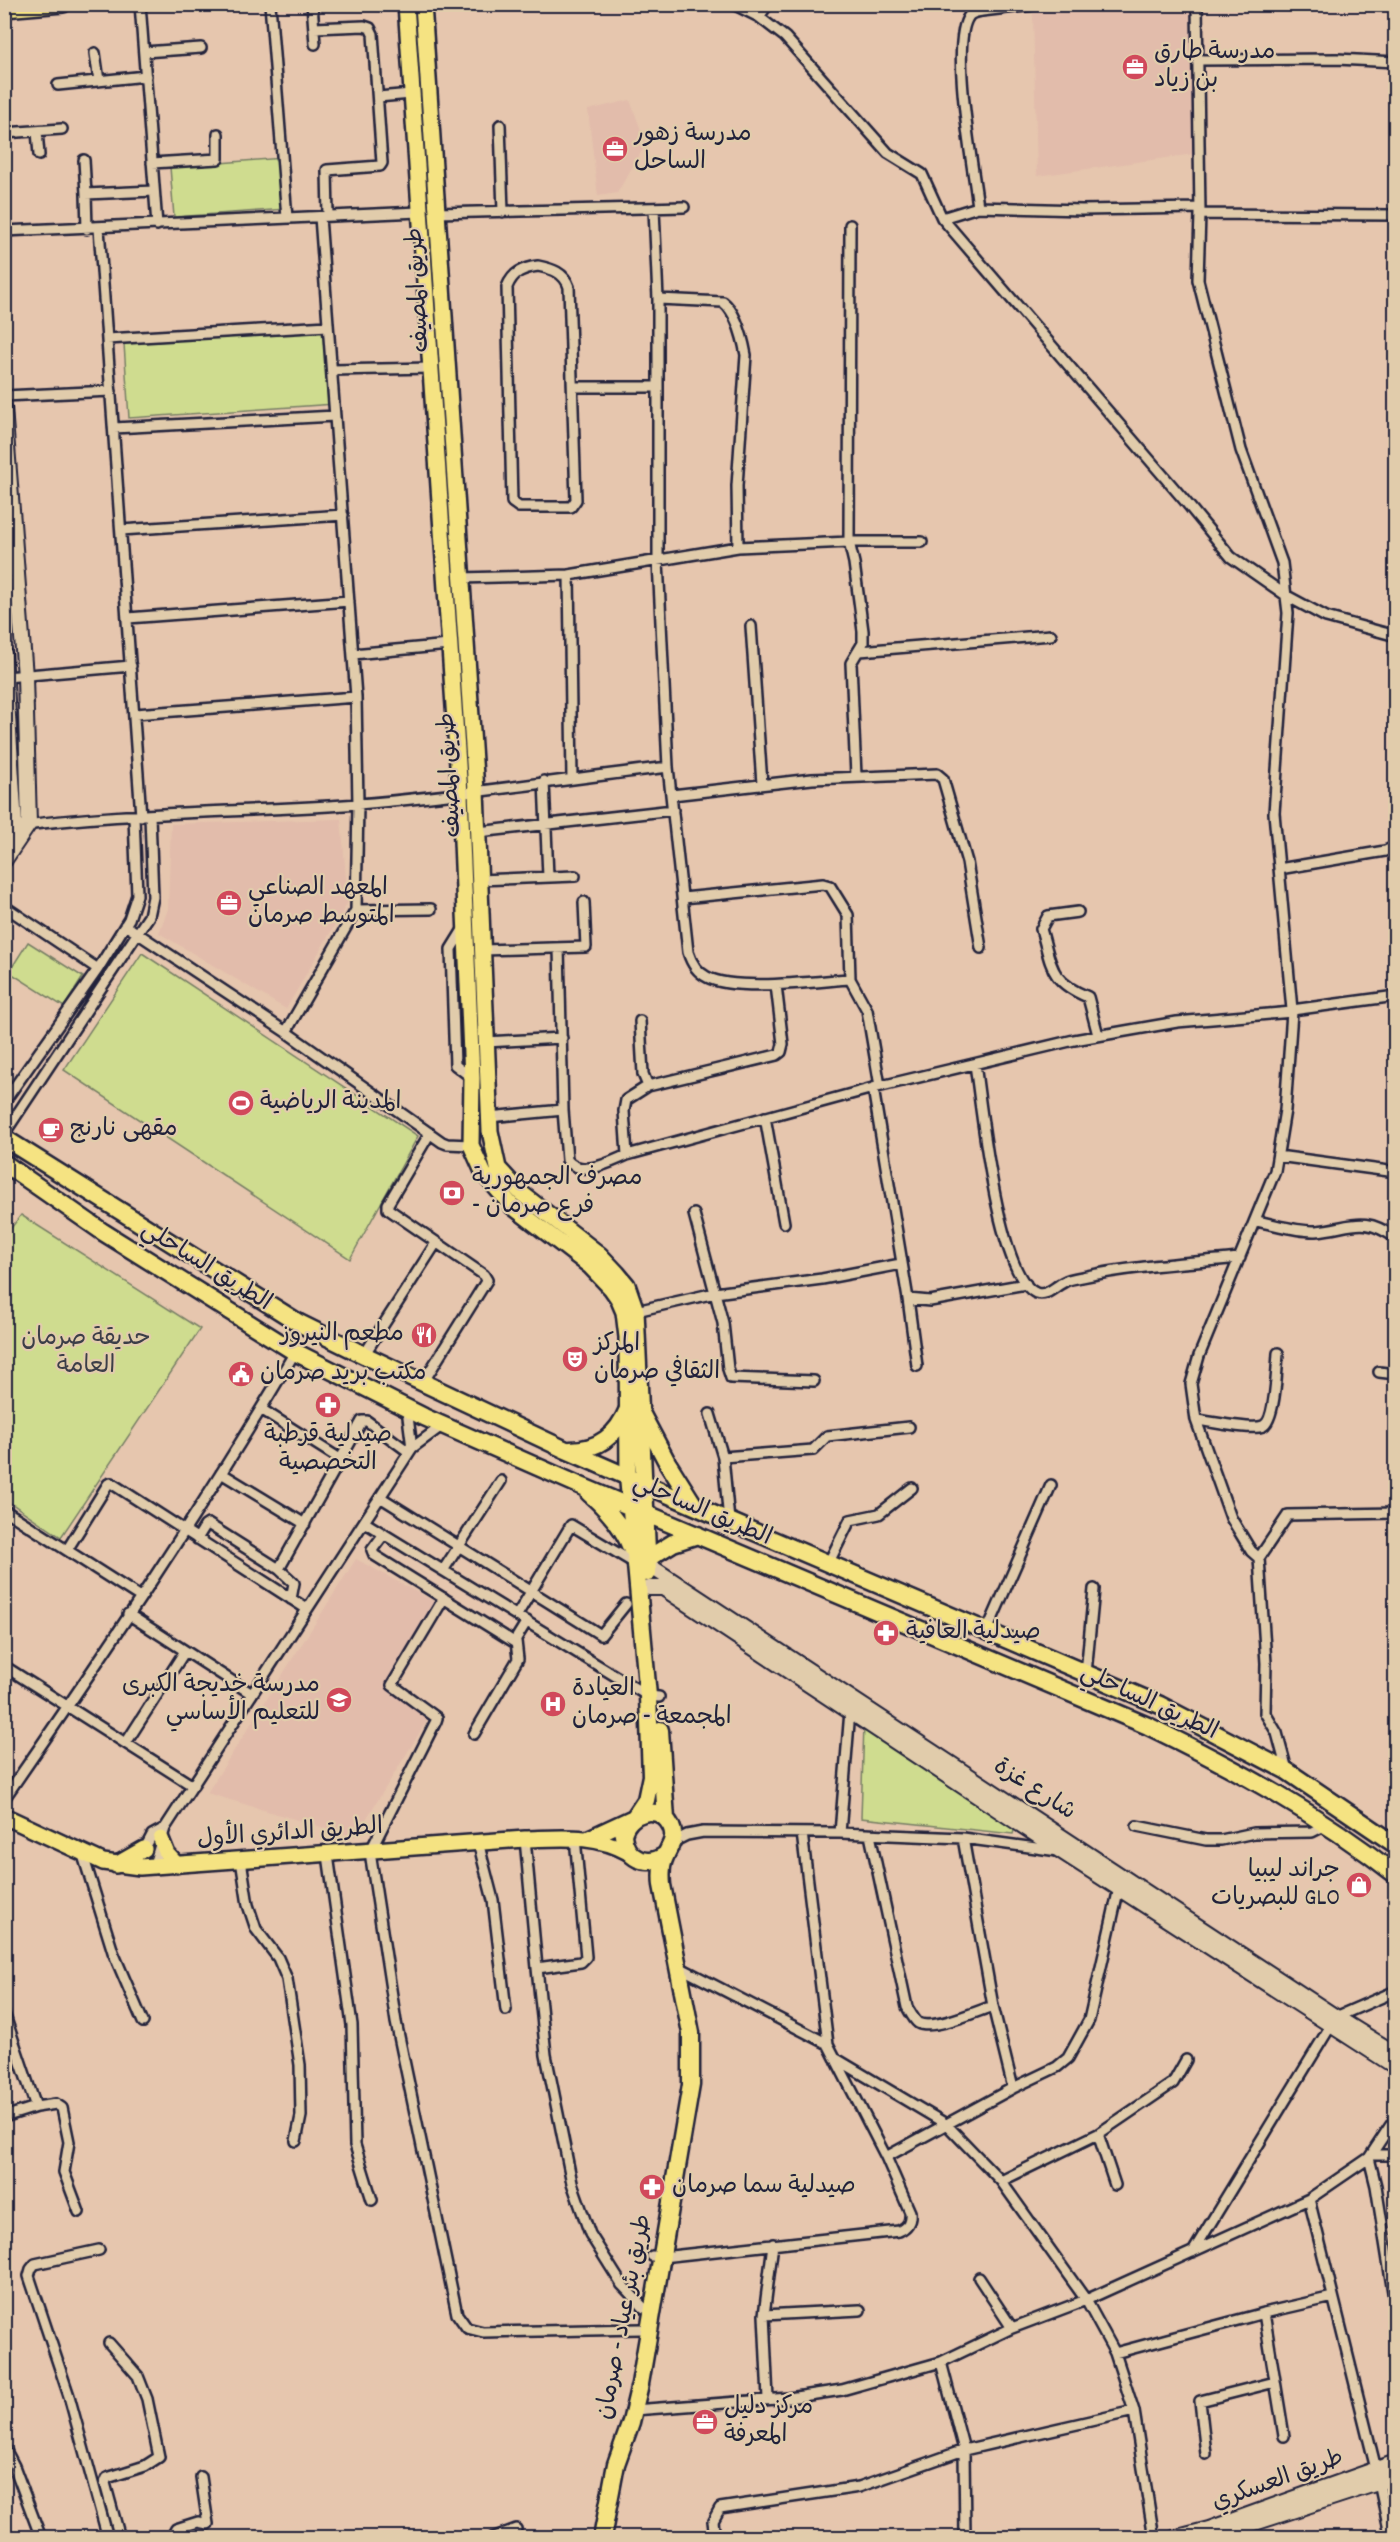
<svg xmlns="http://www.w3.org/2000/svg" width="1400" height="2542" font-family="Dekko,'Playpen Sans Arabic',sans-serif">
<style>
.built{fill:#e2bcab}
.green{fill:#cfdc8f;stroke:#787f65;stroke-width:1.5}
.lines{fill:none;stroke-linecap:round;stroke-linejoin:round}
.street-casing{stroke:#22223b;stroke-width:14}
.secondary-casing{stroke:#22223b;stroke-width:18}
.primary-casing{stroke:#22223b;stroke-width:20}
.highway-casing{stroke:#22223b;stroke-width:21}
.street{stroke:#e1ccab;stroke-width:9}
.secondary{stroke:#e1ccab;stroke-width:14}
.primary{stroke:#f5e382;stroke-width:15}
.highway{stroke:#f5e382;stroke-width:16}
.labels{text-anchor:middle;dominant-baseline:central;stroke-width:4.5;stroke-linejoin:round;paint-order:stroke}
.poi-label{font-size:24px;fill:#22223b;stroke:#e1ccab;text-anchor:start}
.street-label{font-size:24px;fill:#22223b;stroke:#e1ccab}
.park-label{font-size:24px;fill:#3c3e48;stroke:#e1ccab}
</style>
<rect width="100%" height="100%" fill="#e6c6ae"/>
<filter id="ink" filterUnits="userSpaceOnUse"><feTurbulence type="fractalNoise" baseFrequency=".0167" numOctaves="2"/><feDisplacementMap in="SourceGraphic" scale="12" xChannelSelector="R" yChannelSelector="G"/><feConvolveMatrix kernelMatrix="1 2 1 2 8 2 1 2 1" color-interpolation-filters="sRGB"/></filter>
<g filter="url(#ink)">
<path class="built" d="M 1128,5 L 1190,5 L 1194,154 L 1037,176 L 1033,13 Z
M 630,100 L 646,144 L 617,193 L 598,196 L 588,110 Z
M 341,819 L 348,902 L 286,1009 L 159,933 L 168,909 L 171,824 Z
M 356,1559 L 437,1603 L 388,1685 L 430,1716 L 355,1837 L 207,1793 Z"/>
<path class="green" d="M 283,158 L 287,209 L 174,217 L 170,167 Z
M 329,330 L 335,404 L 129,418 L 124,344 Z
M 28,942 L 83,977 L 64,1007 L 9,972 Z
M 142,953 L 418,1136 L 350,1259 L 64,1070 Z
M 21,1215 L 200,1329 L 61,1537 L 5,1499 L 5,1236 Z
M 864,1724 L 1016,1824 L 1013,1834 L 861,1818 Z"/>
<g class="lines">
<defs>
<path id="street" d="M 140,4 L 157,225
M 270,4 L 287,218
M 312,4 L 315,44
M 733,4 L 759,17 L 785,37 L 888,153 L 922,174 L 942,218 L 1185,501 L 1231,557 L 1287,596 L 1326,617 L 1396,636
M 1197,4 L 1200,214 L 1198,280 L 1241,450 L 1282,563 L 1288,613 L 1274,813 L 1292,1010
M 759,17 L 768,4
M 314,28 L 364,26 L 370,28 L 373,34 L 382,163 L 380,166 L 327,170 L 328,216
M 144,52 L 201,48
M 95,53 L 99,81
M 1198,60 L 1337,59 L 1396,62
M 58,85 L 146,76
M 378,97 L 411,94
M 500,125 L 503,212
M 37,131 L 39,155
M 4,133 L 62,129
M 84,160 L 86,194 L 154,191
M 152,163 L 218,159 L 218,134
M 86,194 L 87,229
M 978,207 C 974,171 949,42 969,16 C 972,12 977,12 982,11 L 1042,4
M 654,209 L 658,299 L 658,561 L 668,767 L 688,952 C 691,962 697,972 707,977 C 735,992 818,981 850,979 L 867,1010 L 880,1086
M 437,213 L 684,207
M 1200,214 L 1396,215
M 942,218 L 978,207 L 1082,210 L 1199,208
M 99,228 L 141,816
M 4,231 L 419,212
M 538,266 C 552,269 564,272 569,287 L 576,500 L 571,507 L 519,507 L 512,502 L 507,287 C 513,272 523,268 538,266 Z
M 658,299 L 723,302 C 737,313 743,339 746,355 L 737,486 L 738,547
M 107,339 L 328,326
M 332,370 L 431,368
M 574,387 L 658,387
M 4,396 L 111,391
M 114,428 L 335,416
M 121,530 L 343,515
M 569,575 L 572,779
M 461,578 L 569,575 L 738,547 L 849,542 L 850,225
M 128,618 L 349,601
M 751,626 L 762,784
M 860,651 L 1051,635
M 353,654 L 449,645
M 6,677 L 131,666
M 135,714 L 356,697
M 856,776 L 851,663 L 863,643 L 863,631 L 854,563 L 849,542 L 922,542
M 544,781 L 548,877
M 672,795 L 812,779 L 937,774 L 943,779 L 967,862 L 981,948
M 4,828 C 121,811 240,813 358,804 C 461,796 565,779 668,767
M 478,832 L 673,810
M 1279,869 L 1385,851 L 1396,846
M 479,880 L 575,876
M 683,898 L 823,884 L 830,886 L 848,915 L 850,979
M 4,906 L 98,969
M 356,910 L 431,909
M 1078,912 L 1048,916 L 1041,929 C 1052,966 1049,981 1088,997 L 1098,1035
M 125,925 L 286,1032 L 442,1142 L 447,1144 L 471,1145
M 464,928 L 451,949 L 455,1065 L 472,1078
M 559,948 L 563,1110 L 567,1160 C 582,1178 610,1162 627,1155 L 873,1088 L 1074,1040 L 1177,1022 L 1292,1012 L 1292,1010 L 1396,996
M 482,950 L 586,947 L 584,902
M 640,1021 L 643,1074 L 648,1086
M 286,1032 L 356,910 L 358,804 L 356,697 L 320,217
M 486,1042 L 562,1038
M 975,1064 C 981,1105 998,1277 1036,1293 C 1047,1297 1055,1286 1064,1282 C 1069,1279 1076,1278 1082,1277 C 1134,1266 1187,1263 1240,1258
M 873,1088 L 908,1299 L 930,1301 L 1026,1284
M 4,1102 L 98,969 L 129,919 L 137,895 L 134,817
M 489,1117 L 563,1110
M 765,1117 L 784,1223
M 4,1134 L 149,916 L 153,897 L 150,816
M 627,1155 L 624,1111 L 626,1100 L 648,1086 L 777,1055 L 781,1052 L 783,1044 L 776,985
M 1278,1156 L 1396,1172
M 694,1214 L 723,1323 L 728,1369 L 731,1378 L 814,1381
M 1256,1221 C 1274,1224 1297,1232 1316,1231 C 1351,1228 1362,1214 1396,1238
M 908,1299 L 917,1366
M 636,1311 L 715,1293 L 822,1279 L 901,1264
M 364,1355 L 436,1243
M 1379,1372 L 1396,1374
M 422,1384 L 487,1280 L 484,1275 L 388,1209 L 388,1204 L 430,1133
M 261,1409 L 340,1459
M 407,1409 L 412,1448
M 710,1414 L 723,1457 L 729,1521
M 1196,1420 C 1210,1421 1251,1431 1263,1426 C 1275,1421 1277,1367 1278,1353
M 723,1457 L 813,1450 L 827,1436 L 909,1427
M 221,1473 L 305,1524
M 380,1497 L 601,1635 L 626,1604
M 4,1510 L 140,1597
M 364,1522 L 648,1696 L 659,1697
M 384,1534 L 372,1550 L 374,1555 L 514,1642 L 527,1621
M 197,1539 L 205,1526 L 208,1524 L 279,1569 L 294,1583 L 291,1599
M 67,1550 L 108,1484 L 111,1483 L 307,1609
M 1259,1558 L 1288,1515 L 1396,1513
M 828,1564 L 850,1520 L 879,1514 L 912,1488
M 279,1569 L 362,1421 L 367,1421 L 409,1452
M 444,1569 L 501,1481
M 444,1598 L 392,1685 L 437,1718 L 436,1721 L 370,1852 L 396,2022 L 457,2314 L 467,2328 L 483,2332 L 641,2329
M 128,1614 L 252,1694
M 517,1615 L 571,1525 L 636,1564
M 987,1631 L 1051,1485
M 4,1666 L 193,1786
M 1086,1673 L 1094,1589
M 474,1734 L 518,1659 L 516,1641
M 126,1743 L 185,1651
M 1287,1770 L 1277,1733 L 1265,1713 L 1266,1663 L 1259,1558 L 1251,1551 L 1231,1518 L 1196,1420 L 1191,1384 L 1199,1356 L 1275,1171 L 1285,1110 L 1292,1012
M 4,1799 C 105,1653 205,1505 295,1352
M 1137,1826 L 1206,1840 L 1221,1840 L 1254,1833 L 1312,1832 L 1326,1825
M 840,1833 L 850,1711
M 870,1835 L 907,2007 C 910,2012 914,2020 918,2023 C 933,2031 977,2011 993,2006
M 963,1838 L 993,2006 L 1013,2088
M 525,1839 L 537,1968 L 581,1962 L 586,1957 L 575,1838
M 478,1842 L 493,1900 L 506,2010
M 673,1842 L 687,1835 L 703,1832 L 840,1833 L 963,1838 L 1058,1851
M 82,1852 L 113,1952 L 143,2022
M 143,1852 L 152,1835 L 165,1828
M 328,1855 L 352,2025 L 355,2145 L 372,2200
M 241,1860 L 248,1905 L 256,1929 L 278,1958 L 287,1979 L 300,2065 L 301,2116 L 296,2141
M 153,1868 L 165,1828 L 412,1448 L 443,1425
M 677,1966 L 828,2044
M 537,1968 L 546,2055 L 572,2183 L 590,2234 L 622,2285 L 644,2308
M 4,2013 L 36,2107 L 4,2117
M 835,2058 L 946,2124 L 1001,2181 L 1086,2300 L 1115,2353 L 1134,2411 L 1154,2538
M 36,2107 L 56,2104 L 62,2108 L 69,2142 L 64,2172 L 79,2212
M 1098,2134 L 1115,2185
M 1372,2155 L 1396,2155
M 886,2157 L 1013,2088 L 1057,2067 L 1068,2058 L 1089,2020 L 1119,1888
M 1369,2158 L 1376,2186 L 1396,2311
M 1001,2181 L 1098,2134 L 1173,2083 L 1186,2060
M 1309,2199 L 1376,2469 L 1391,2538
M 99,2250 L 35,2264 L 31,2269 L 29,2276 L 69,2396 L 108,2538
M 1193,2252 L 1336,2017 L 1396,1991
M 652,2256 L 662,2257 L 899,2231 C 908,2227 911,2221 910,2212 L 886,2157 L 828,2044 L 802,1833
M 979,2278 L 1012,2328
M 1264,2313 L 1284,2436
M 764,2315 L 860,2310
M 109,2343 L 138,2376 L 147,2399 L 159,2457 L 145,2466 L 107,2478 L 105,2483 L 120,2538
M 1115,2353 L 1264,2313 L 1333,2297
M 941,2362 L 964,2450 L 965,2538
M 768,2399 L 764,2315 L 773,2244
M 634,2410 L 789,2398 L 842,2390 L 941,2362 L 1012,2328 L 1086,2300 L 1309,2199 L 1369,2158 L 1396,2117
M 4,2447 L 14,2466 L 41,2538
M 1206,2454 L 1200,2401 L 1275,2382
M 171,2538 L 176,2529 L 198,2522 L 208,2524 L 201,2477
M 492,2538 L 516,2529
M 715,2538 L 713,2521 L 720,2508 L 859,2487 L 964,2450 L 1134,2411"/>
<path id="secondary" d="M 4,408 L 25,676 L 29,824 L 4,861
M 4,653 L 15,826 L 4,842
M 647,1564 L 1336,2017 L 1396,2054
M 649,1588 L 663,1588 L 1062,1852 L 1396,2067
M 1227,2532 L 1396,2477
M 1174,2538 L 1209,2529 L 1396,2462"/>
<path id="primary" d="M 406,4 L 460,794 L 472,1078 L 471,1145 L 484,1174 L 512,1206 L 590,1266 L 611,1288 L 618,1298 L 624,1312 L 627,1337 L 628,1477
M 423,4 L 476,791 L 490,1131 L 498,1168 L 521,1193 L 600,1255 L 617,1273 L 627,1285 L 636,1311 L 644,1484
M 4,9 L 63,4
M 4,1816 L 103,1862 L 140,1867 L 525,1839 C 562,1838 595,1834 628,1852
M 589,1838 L 630,1819
M 161,1839 L 167,1854 L 177,1865
M 116,1865 L 144,1849"/>
<path id="highway" d="M 4,1138 L 299,1323 L 364,1355 L 566,1450 L 729,1521 L 1160,1705 L 1287,1771 L 1396,1845
M 4,1163 L 103,1232 L 295,1352 L 424,1417 L 581,1486 L 1148,1726 C 1235,1768 1320,1815 1396,1875
M 641,1413 L 667,1462 L 694,1505
M 570,1450 C 599,1450 617,1435 628,1409
M 628,1477 L 648,1696 L 651,1776 L 646,1800 L 636,1815
M 644,1484 L 648,1573
M 589,1493 C 606,1508 623,1526 631,1548
M 647,1559 L 673,1543 L 698,1535
M 660,1730 L 666,1819
M 602,2538 L 616,2464 L 631,2422 L 640,2384 L 691,2085 L 691,2033 L 662,1885 C 661,1875 661,1865 665,1857 C 669,1846 677,1839 671,1826 C 659,1802 627,1812 623,1835 C 625,1859 647,1868 665,1855"/>
</defs>
<use href="#street" class="street-casing"/>
<use href="#secondary" class="secondary-casing"/>
<use href="#primary" class="primary-casing"/>
<use href="#highway" class="highway-casing"/>
<use href="#street" class="street"/>
<use href="#secondary" class="secondary"/>
<use href="#primary" class="primary"/>
<use href="#highway" class="highway"/>
</g>
</g>
<defs>
<symbol id="office-disc" viewBox="-11 -11 22 22"><circle r="9.5" fill="#d1495b" stroke="#e1ccab"/><path d="M-6-3h4V-5.5h4V-3h4V5H-6ZM-1-4.5V-3h2v-1.5ZM-6 0V1H6V0Z" fill="#fff"/></symbol>
<symbol id="stadium-disc" viewBox="-11 -11 22 22"><circle r="9.5" fill="#d1495b" stroke="#e1ccab"/><path d="M0-5a6.5 5 0 1 0 0 10a6.5 5 0 1 0 0-10ZM-3.5-1.8h7v3.6h-7Z" fill="#fff"/></symbol>
<symbol id="cafe-disc" viewBox="-11 -11 22 22"><circle r="9.5" fill="#d1495b" stroke="#e1ccab"/><path d="M-5.5-4.5H6V0H3Q3 3.5 0 3.5H-2.5Q-5.5 3.5-5.5 0ZM3-3.2v2h1.7v-2ZM-6 4.5H4V6H-6Z" fill="#fff"/></symbol>
<symbol id="bank-disc" viewBox="-11 -11 22 22"><circle r="9.5" fill="#d1495b" stroke="#e1ccab"/><path d="M-6-4H6V4H-6ZM0-2.3a2.3 2.3 0 1 0 0 4.6a2.3 2.3 0 1 0 0-4.6Z" fill="#fff"/></symbol>
<symbol id="restaurant-disc" viewBox="-11 -11 22 22"><circle r="9.5" fill="#d1495b" stroke="#e1ccab"/><path d="M-5-6h1v4h1v-4h1v4h1v-4h1v5L-1.5 .5V6h-2V.5L-5-1ZM5-6V6H3V1.5H1.5Q1.5-4 5-6Z" fill="#fff"/></symbol>
<symbol id="theatre-disc" viewBox="-11 -11 22 22"><circle r="9.5" fill="#d1495b" stroke="#e1ccab"/><path d="M-5-5.5Q0-4 5-5.5V0Q5 5 0 6Q-5 5-5 0ZM-3.3-2.5H-1v1.5H-3.3ZM1-2.5H3.3v1.5H1ZM-2.8 1Q0 5.5 2.8 1Z" fill="#fff"/></symbol>
<symbol id="civic-disc" viewBox="-11 -11 22 22"><circle r="9.5" fill="#d1495b" stroke="#e1ccab"/><path d="M-.6-6.5H3V-4.5H.6V-3L4-1V1h2V6H-6V1h2V-1L-.6-3ZM-1.2 2.5V6h2.4V2.5Z" fill="#fff"/></symbol>
<symbol id="pharmacy-disc" viewBox="-11 -11 22 22"><circle r="9.5" fill="#d1495b" stroke="#e1ccab"/><path d="M-2-6h4v4h4v4h-4v4h-4v-4h-4v-4h4Z" fill="#fff"/></symbol>
<symbol id="school-disc" viewBox="-11 -11 22 22"><circle r="9.5" fill="#d1495b" stroke="#e1ccab"/><path d="M0-5L7-2L0 1L-7-2ZM-4 1L0 2.5L4 1V4Q0 6-4 4Z" fill="#fff"/></symbol>
<symbol id="hospital-disc" viewBox="-11 -11 22 22"><circle r="9.5" fill="#d1495b" stroke="#e1ccab"/><path d="M-5-5h3v3.5h4V-5h3V5h-3V1.5h-4V5h-3Z" fill="#fff"/></symbol>
<symbol id="shop-disc" viewBox="-11 -11 22 22"><circle r="9.5" fill="#d1495b" stroke="#e1ccab"/><path d="M-5-2.5h2.3a2.7 3.5 0 0 1 5.4 0H5L5.5 6h-11ZM-1.5-2.5h3a1.5 2.3 0 0 0-3 0Z" fill="#fff"/></symbol>
</defs>
<g fill-rule="evenodd">
<use href="#office-disc" x="1120" y="52" width="30" height="30"/>
<use href="#office-disc" x="600" y="134" width="30" height="30"/>
<use href="#office-disc" x="214" y="888" width="30" height="30"/>
<use href="#stadium-disc" x="226" y="1088" width="30" height="30"/>
<use href="#cafe-disc" x="36" y="1115" width="30" height="30"/>
<use href="#bank-disc" x="437" y="1178" width="30" height="30"/>
<use href="#restaurant-disc" x="409" y="1320" width="30" height="30"/>
<use href="#theatre-disc" x="560" y="1344" width="30" height="30"/>
<use href="#civic-disc" x="226" y="1359" width="30" height="30"/>
<use href="#pharmacy-disc" x="313" y="1390" width="30" height="30"/>
<use href="#pharmacy-disc" x="871" y="1618" width="30" height="30"/>
<use href="#school-disc" x="324" y="1685" width="30" height="30"/>
<use href="#hospital-disc" x="538" y="1689" width="30" height="30"/>
<use href="#shop-disc" x="1344" y="1870" width="30" height="30"/>
<use href="#pharmacy-disc" x="637" y="2172" width="30" height="30"/>
<use href="#office-disc" x="690" y="2407" width="30" height="30"/>
</g>
<g class="labels">
<g class="poi-label">
<text x="1154" y="53">مدرسة طارق<tspan x="1154" dy="28">بن زياد</tspan></text>
<text x="634" y="135">مدرسة زهور<tspan x="634" dy="28">الساحل</tspan></text>
<text x="248" y="889">المعهد الصناعي<tspan x="248" dy="28">المتوسط صرمان</tspan></text>
<text x="260" y="1103">المدينة الرياضية</text>
<text x="70" y="1130">مقهى نارنج</text>
<text x="472" y="1179">مصرف الجمهورية<tspan x="472" dy="28">- فرع صرمان</tspan></text>
<text x="404" y="1335" text-anchor="end">مطعم النيروز</text>
<text x="594" y="1345">المركز<tspan x="594" dy="28">الثقافي صرمان</tspan></text>
<text x="260" y="1374">مكتب بريد صرمان</text>
<text x="328" y="1436" text-anchor="middle">صيدلية قرطبة<tspan x="328" dy="28">التخصصية</tspan></text>
<text x="906" y="1633">صيدلية العافية</text>
<text x="320" y="1686" text-anchor="end">مدرسة خديجة الكبرى<tspan x="320" dy="28">للتعليم الأساسي</tspan></text>
<text x="572" y="1690">العيادة<tspan x="572" dy="28">المجمعة - صرمان</tspan></text>
<text x="1340" y="1871" text-anchor="end">جراند ليبيا<tspan x="1340" dy="28">للبصريات GLO</tspan></text>
<text x="672" y="2187">صيدلية سما صرمان</text>
<text x="724" y="2408">مركز دليل<tspan x="724" dy="28">المعرفة</tspan></text>
</g>
<g class="street-label">
<text transform="translate(419 290) rotate(-93)">طريق المصيف</text>
<text transform="translate(451 775) rotate(-93)">طريق المصيف</text>
<text transform="translate(206 1267) rotate(32)">الطريق الساحلي</text>
<text transform="translate(702 1511) rotate(23)">الطريق الساحلي</text>
<text transform="translate(1149 1703) rotate(25)">الطريق الساحلي</text>
<text transform="translate(1034 1790) rotate(33)">شارع غزة</text>
<text transform="translate(290 1834) rotate(-4)">الطريق الدائري الأول</text>
<text transform="translate(625 2317) rotate(-79)">طريق بئر عياد - صرمان</text>
<text transform="translate(1278 2481) rotate(-20)">طريق العسكري</text>
</g>
<g class="park-label">
<text x="86" y="1339">حديقة صرمان<tspan x="86" dy="28">العامة</tspan></text>
</g>
</g>
<rect width="1400" height="2542" fill="none" stroke="#e1ccab" stroke-width="24"/>
<rect x="12" y="12" width="1376" height="2518" fill="none" stroke="#22223b" stroke-width="2" filter="url(#ink)"/>
</svg>
